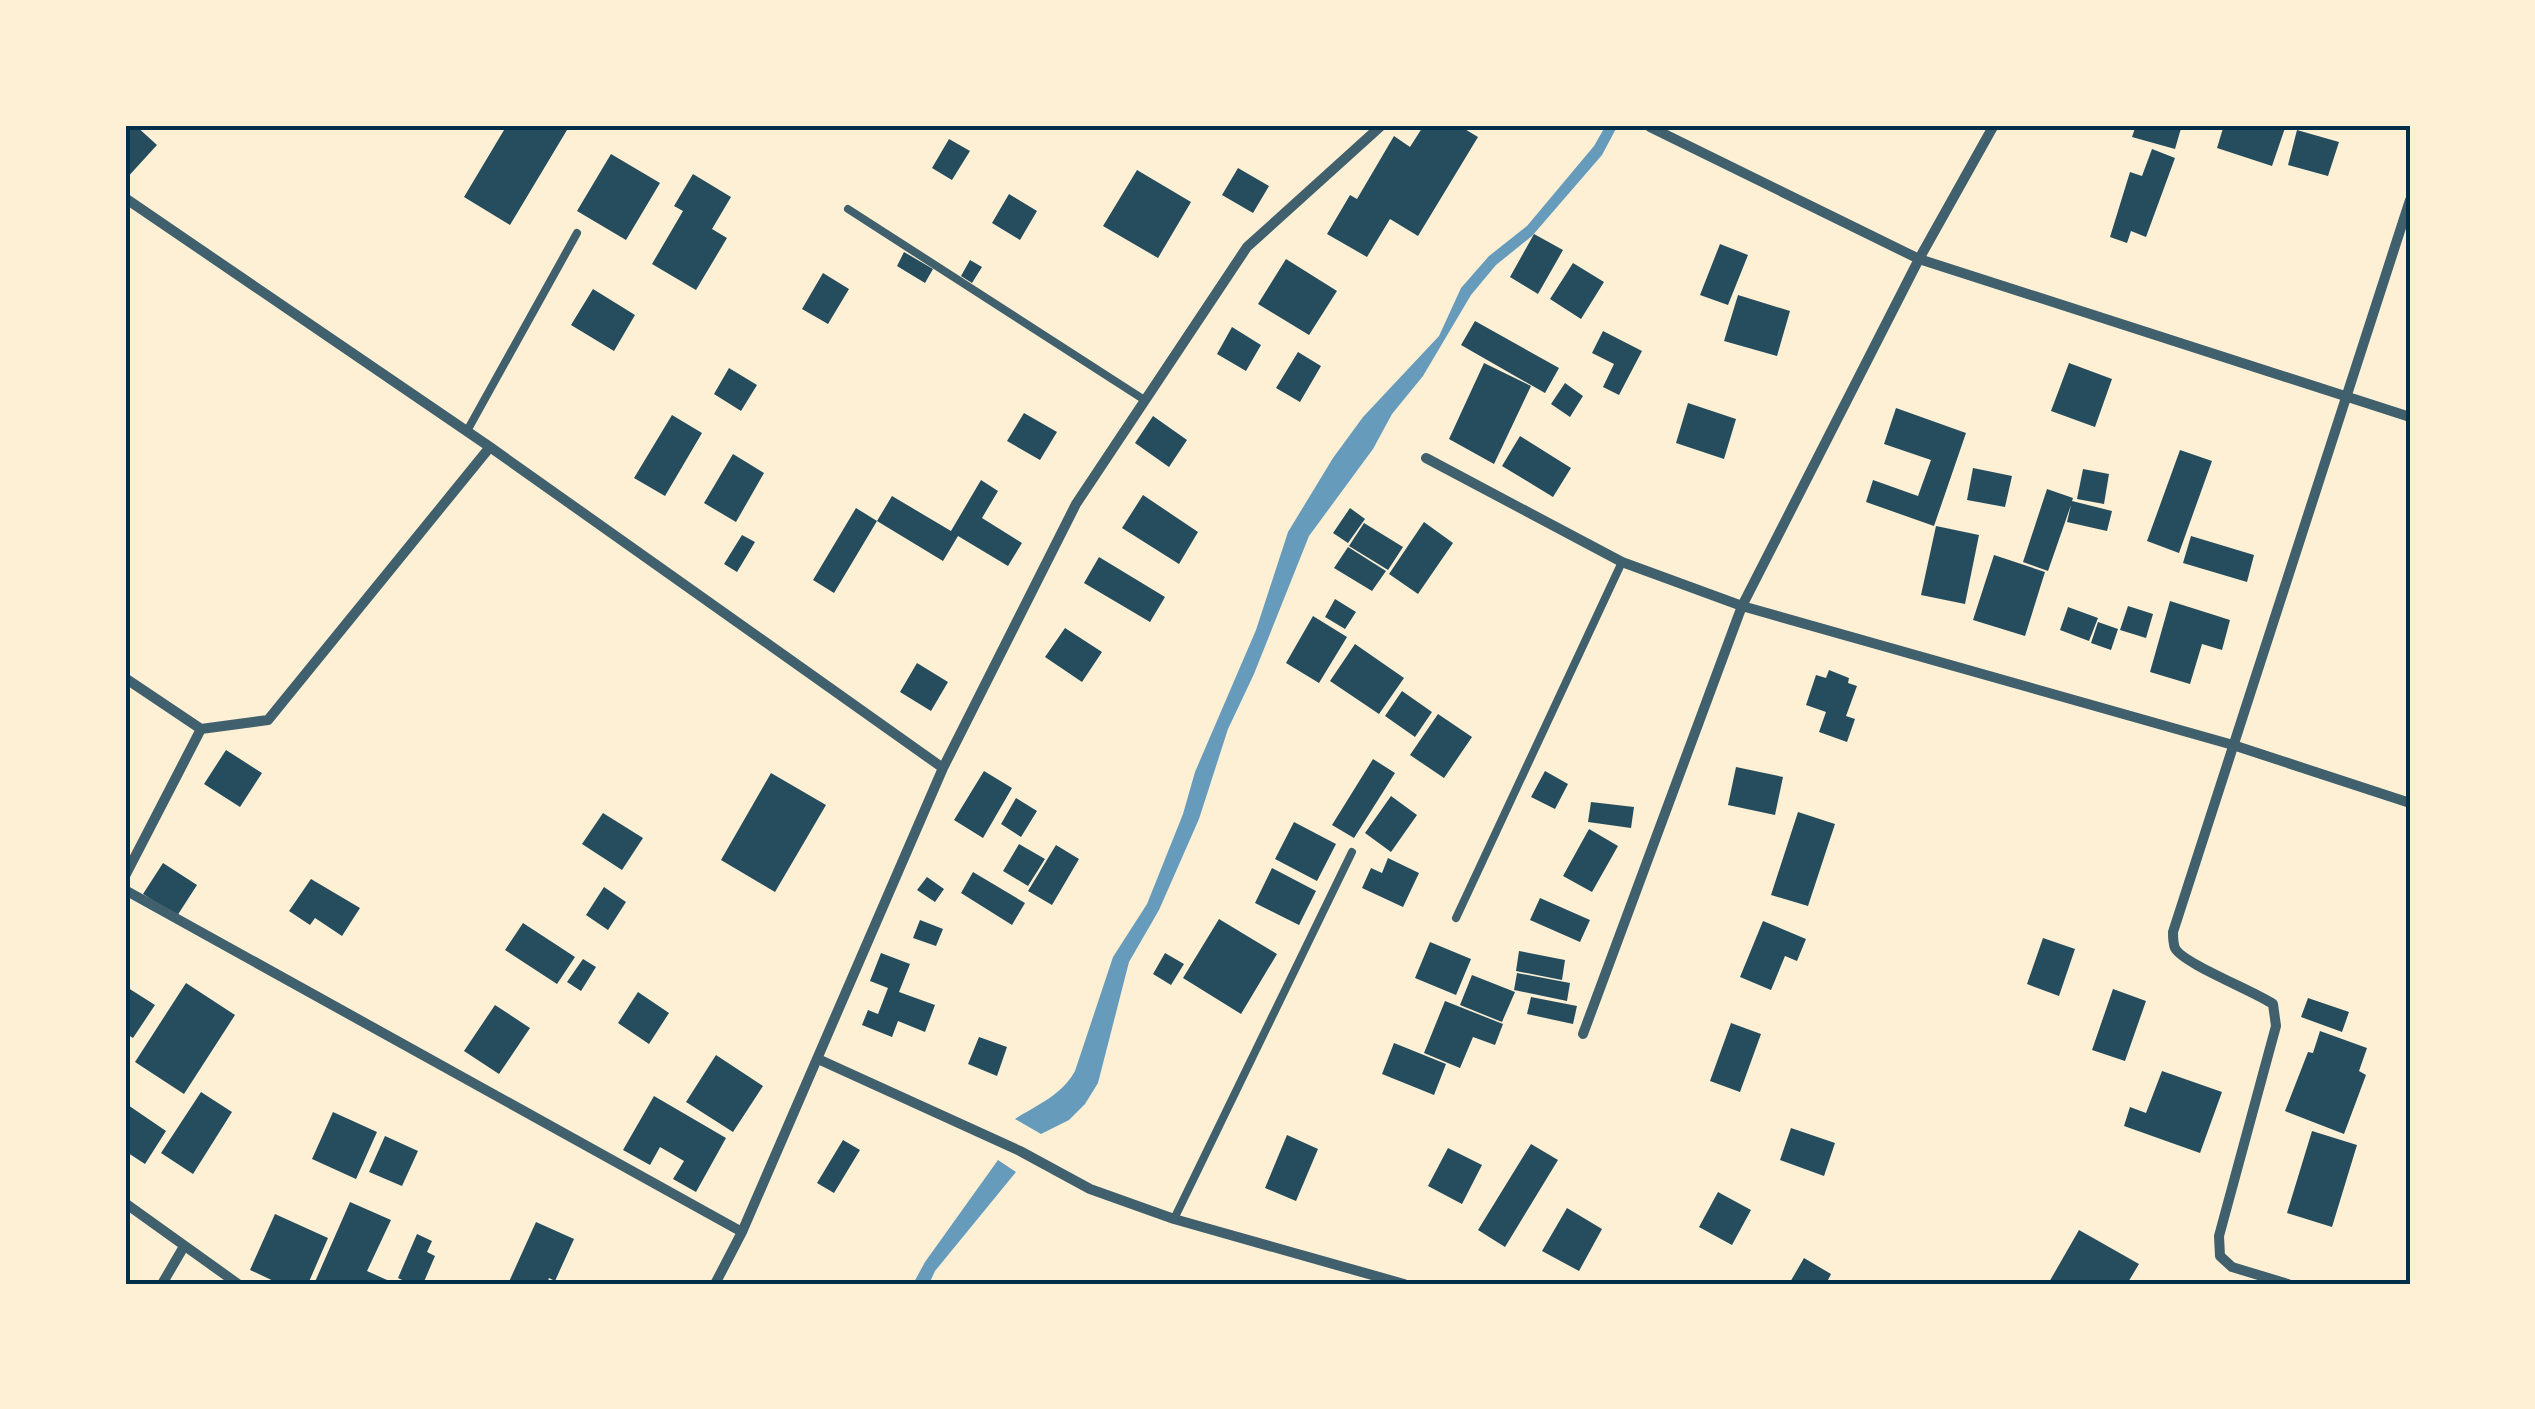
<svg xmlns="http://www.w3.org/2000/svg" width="2535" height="1409" font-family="'Asap Condensed',sans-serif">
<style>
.water{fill:#669bbc}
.building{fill:#264d5e}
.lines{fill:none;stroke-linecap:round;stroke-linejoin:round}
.service{stroke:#3f606c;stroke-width:8}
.minor{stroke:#3f606c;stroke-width:10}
.neatline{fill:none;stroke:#003049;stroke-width:4}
</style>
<rect width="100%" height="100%" fill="#fdf0d5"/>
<path class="water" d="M 1606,125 L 1618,125 L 1602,155 L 1532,236 L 1496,265 L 1471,295 L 1423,376 L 1392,414 L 1373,449 L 1309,536 L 1254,674 L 1228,729 L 1199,819 L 1159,910 L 1129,962 L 1098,1083 L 1085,1104 L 1069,1120 L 1041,1134 L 1015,1119 C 1037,1105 1062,1095 1075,1071 L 1113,957 L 1147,904 L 1183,814 L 1195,772 L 1256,630 L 1288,532 L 1333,458 L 1363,417 L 1439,336 L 1461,288 L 1489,256 L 1527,226 L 1594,146 Z
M 998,1160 L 1016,1172 L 935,1271 L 929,1284 L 913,1284 L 925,1262 Z"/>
<path class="building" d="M 125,125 L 135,125 L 157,145 L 125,180 Z
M 507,125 L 570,125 L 510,225 L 464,197 Z
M 1424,125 L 1458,125 L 1478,137 L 1418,236 L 1390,219 L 1367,257 L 1327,234 L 1350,195 L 1357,199 L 1394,136 L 1410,147 Z
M 2136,125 L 2182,125 L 2175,149 L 2132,137 Z
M 2224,125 L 2286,125 L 2272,166 L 2217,148 Z
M 2297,130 L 2339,142 L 2328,176 L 2288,165 Z
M 949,139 L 970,151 L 952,180 L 932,168 Z
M 2152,149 L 2175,158 L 2146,237 L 2131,231 L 2127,243 L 2110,237 L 2130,172 L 2142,176 Z
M 611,154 L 660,183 L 626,240 L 577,211 Z
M 1238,168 L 1269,186 L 1253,213 L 1222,195 Z
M 1137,170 L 1191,202 L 1158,258 L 1103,226 Z
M 693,174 L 731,197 L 712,229 L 727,238 L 696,290 L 652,264 L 683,211 L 674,206 Z
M 1009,194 L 1037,211 L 1020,240 L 992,223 Z
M 1534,234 L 1563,250 L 1538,294 L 1510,277 Z
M 1720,244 L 1748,255 L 1728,305 L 1700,295 Z
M 904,252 L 933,269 L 925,283 L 897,266 Z
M 1286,259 L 1337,291 L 1309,335 L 1258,304 Z
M 970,260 L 982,267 L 972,283 L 961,276 Z
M 1573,263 L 1604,282 L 1581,319 L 1550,299 Z
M 823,273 L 849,289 L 828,324 L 802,309 Z
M 593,289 L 635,315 L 614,351 L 571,325 Z
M 1738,295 L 1790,311 L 1777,356 L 1724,341 Z
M 1475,321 L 1559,368 L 1545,393 L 1461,345 Z
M 1232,327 L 1261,345 L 1246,371 L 1217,354 Z
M 1603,331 L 1642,351 L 1619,395 L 1603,387 L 1614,364 L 1592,353 Z
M 1298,352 L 1321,366 L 1300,402 L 1276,388 Z
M 1484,363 L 1531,386 L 1494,464 L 1449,439 Z
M 2069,363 L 2112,379 L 2095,427 L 2051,411 Z
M 729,368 L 757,385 L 741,411 L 714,394 Z
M 1565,383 L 1583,396 L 1570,417 L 1551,404 Z
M 1688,403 L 1736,419 L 1724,459 L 1676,443 Z
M 1896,408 L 1966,433 L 1934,526 L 1866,502 L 1873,480 L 1918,496 L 1931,460 L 1884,444 Z
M 1024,413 L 1057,432 L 1040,460 L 1007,441 Z
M 672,415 L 702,433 L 665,496 L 634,478 Z
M 1153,416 L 1187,440 L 1169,467 L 1135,443 Z
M 1520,436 L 1571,468 L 1553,497 L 1502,466 Z
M 2180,450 L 2212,461 L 2179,553 L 2147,541 Z
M 733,454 L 764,473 L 736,522 L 704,503 Z
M 1973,468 L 2012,476 L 2005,507 L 1967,500 Z
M 2083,469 L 2109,474 L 2104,504 L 2077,499 Z
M 981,480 L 998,491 L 982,518 L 1022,543 L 1008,566 L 958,536 L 943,561 L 877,521 L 834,593 L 813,580 L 856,508 L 877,521 L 892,496 L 951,531 Z
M 2047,489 L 2073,498 L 2072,501 L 2112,511 L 2107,531 L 2067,522 L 2071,505 L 2048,571 L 2023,562 Z
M 1143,495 L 1198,532 L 1179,564 L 1122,528 Z
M 1350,508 L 1365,519 L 1348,543 L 1333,533 Z
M 1424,522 L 1453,543 L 1418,594 L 1389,574 Z
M 1364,523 L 1403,547 L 1388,570 L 1349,546 Z
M 1936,526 L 1979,535 L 1965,604 L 1921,595 Z
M 742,535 L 755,542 L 737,572 L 724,564 Z
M 2191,536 L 2254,555 L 2247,582 L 2183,563 Z
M 1348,547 L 1386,571 L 1372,591 L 1334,568 Z
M 1994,555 L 2045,572 L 2025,636 L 1973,620 Z
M 1099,557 L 1165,597 L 1150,622 L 1084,583 Z
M 1335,599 L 1356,612 L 1345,629 L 1325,617 Z
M 2170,601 L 2230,620 L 2222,650 L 2202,644 L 2190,684 L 2150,672 Z
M 2128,606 L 2153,614 L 2146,638 L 2120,630 Z
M 2068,607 L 2098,618 L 2089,641 L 2060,630 Z
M 1313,616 L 1347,637 L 1319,683 L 1286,663 Z
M 2098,622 L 2118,629 L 2111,650 L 2091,643 Z
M 1065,628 L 1102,652 L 1082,682 L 1045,657 Z
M 1355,644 L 1404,678 L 1379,714 L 1330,681 Z
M 917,663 L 948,682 L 931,711 L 900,692 Z
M 1829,670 L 1849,678 L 1848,683 L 1857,686 L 1846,716 L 1855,719 L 1847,742 L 1819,732 L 1826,712 L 1806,705 L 1816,675 L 1826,678 Z
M 1402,691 L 1432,712 L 1415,737 L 1385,716 Z
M 1438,714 L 1472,737 L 1444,778 L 1410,755 Z
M 226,750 L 262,773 L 240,807 L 204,784 Z
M 1373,759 L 1395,773 L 1354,838 L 1332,825 Z
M 1736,767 L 1783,777 L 1775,815 L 1728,805 Z
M 984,771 L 1012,788 L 983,838 L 954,820 Z
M 1545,771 L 1568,784 L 1555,809 L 1531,797 Z
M 771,773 L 826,805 L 775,892 L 721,860 Z
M 1391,796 L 1417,815 L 1391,852 L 1365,833 Z
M 1016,798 L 1037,811 L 1021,837 L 1001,824 Z
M 1591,802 L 1634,807 L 1631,828 L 1588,822 Z
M 1798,812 L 1835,824 L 1808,906 L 1771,895 Z
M 603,813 L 643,838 L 622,870 L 582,844 Z
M 1294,822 L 1336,844 L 1317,881 L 1275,859 Z
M 1589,829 L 1618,846 L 1592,892 L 1563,876 Z
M 1019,844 L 1045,859 L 1028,886 L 1003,871 Z
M 1056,845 L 1079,859 L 1052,905 L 1028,891 Z
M 1388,858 L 1419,873 L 1403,907 L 1362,888 L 1371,868 L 1382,873 Z
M 163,863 L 197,885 L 177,916 L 143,894 Z
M 1272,868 L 1316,891 L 1299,925 L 1255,903 Z
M 973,872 L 1025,903 L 1012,925 L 961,893 Z
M 927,877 L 944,889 L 935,902 L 917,890 Z
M 311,879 L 360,908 L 342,936 L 315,918 L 310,925 L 289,911 Z
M 604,887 L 626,902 L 608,930 L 586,915 Z
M 1540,898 L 1590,920 L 1580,942 L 1530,920 Z
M 1219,919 L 1277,954 L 1241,1014 L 1183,978 Z
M 920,920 L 943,929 L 936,946 L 913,938 Z
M 1763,921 L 1806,939 L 1797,961 L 1785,956 L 1771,990 L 1740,977 Z
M 523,923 L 575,957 L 557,984 L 505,950 Z
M 2043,938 L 2075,949 L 2059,996 L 2027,984 Z
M 1430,942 L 1471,959 L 1456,995 L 1415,978 Z
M 1519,951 L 1565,960 L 1562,980 L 1516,971 Z
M 881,953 L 910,964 L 899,992 L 935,1005 L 925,1032 L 898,1021 L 892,1037 L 862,1025 L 868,1010 L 878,1014 L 888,988 L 870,981 Z
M 1165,953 L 1184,964 L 1171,985 L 1153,974 Z
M 583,959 L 596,967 L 581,991 L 567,982 Z
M 1517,973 L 1570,983 L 1567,1001 L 1514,990 Z
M 1472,975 L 1515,992 L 1502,1022 L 1460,1005 Z
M 186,983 L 235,1015 L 184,1094 L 135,1062 Z
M 125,986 L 155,1005 L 133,1038 L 125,1033 Z
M 2113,989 L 2146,1001 L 2125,1061 L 2092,1050 Z
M 638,992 L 669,1013 L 649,1044 L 618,1023 Z
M 1531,997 L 1577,1006 L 1573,1024 L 1527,1014 Z
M 2308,998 L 2349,1012 L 2342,1032 L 2301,1017 Z
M 1445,1001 L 1503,1024 L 1495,1045 L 1473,1037 L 1460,1068 L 1424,1053 Z
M 495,1005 L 530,1028 L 499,1074 L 464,1051 Z
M 1731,1023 L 1761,1034 L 1740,1092 L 1710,1081 Z
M 2320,1031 L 2367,1048 L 2359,1071 L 2366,1075 L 2344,1134 L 2285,1111 L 2308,1052 L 2313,1053 Z
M 979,1037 L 1007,1047 L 997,1076 L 968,1064 Z
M 1394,1043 L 1446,1064 L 1434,1095 L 1382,1074 Z
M 716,1055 L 763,1086 L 733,1132 L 686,1102 Z
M 2162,1071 L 2222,1092 L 2200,1153 L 2124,1126 L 2130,1107 L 2146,1113 Z
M 201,1092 L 232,1112 L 193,1174 L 161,1153 Z
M 654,1096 L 726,1138 L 696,1192 L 673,1179 L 684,1161 L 660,1147 L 650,1165 L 623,1150 Z
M 125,1103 L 166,1131 L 145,1164 L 125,1151 Z
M 333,1112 L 377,1132 L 356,1179 L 312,1159 Z
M 1791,1128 L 1835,1143 L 1824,1176 L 1780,1160 Z
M 2312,1131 L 2357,1145 L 2332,1227 L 2287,1213 Z
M 1287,1135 L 1318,1149 L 1296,1201 L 1265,1188 Z
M 385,1136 L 418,1151 L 402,1186 L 369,1172 Z
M 843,1140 L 860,1150 L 834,1193 L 817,1183 Z
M 1531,1144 L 1558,1160 L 1505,1247 L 1478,1230 Z
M 1448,1148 L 1482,1165 L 1462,1204 L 1428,1186 Z
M 1718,1192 L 1751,1210 L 1732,1245 L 1699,1227 Z
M 350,1202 L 391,1220 L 367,1271 L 396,1284 L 314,1284 Z
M 1567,1208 L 1602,1229 L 1579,1271 L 1542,1251 Z
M 275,1214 L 328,1238 L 308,1284 L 280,1284 L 250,1270 Z
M 536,1222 L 574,1239 L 555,1281 L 549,1278 L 547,1284 L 508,1284 Z
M 2079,1230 L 2139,1264 L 2127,1284 L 2048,1284 Z
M 417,1234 L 432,1241 L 427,1252 L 435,1256 L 423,1284 L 411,1284 L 398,1278 Z
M 1804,1258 L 1831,1274 L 1826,1284 L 1789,1284 Z"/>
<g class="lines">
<path class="service" d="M 848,209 L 1143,399
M 467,431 L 577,233
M 1456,918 L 1622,562
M 1174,1219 L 1352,852"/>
<path class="minor" d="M 1650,127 L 1919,259 L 2410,417
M 125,198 L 490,447 L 943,768
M 1426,458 L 1622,562 L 1742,606 L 2233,745 L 2410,803
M 125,678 L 201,729 L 268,720 L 490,447
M 125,876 L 201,729
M 125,890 L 742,1232
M 1583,1034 L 1742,606 L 1919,259 L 1994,125
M 818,1059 L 1020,1151 L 1090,1189 L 1174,1219 L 1404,1284
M 125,1203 L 238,1284
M 162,1284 L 183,1248
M 715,1284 L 742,1232 L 943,768 L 1076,504 L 1247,247 L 1382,125
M 2288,1284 L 2232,1267 L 2220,1256 L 2219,1236 L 2276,1026 L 2273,1004 C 2254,991 2182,963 2175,948 C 2173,943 2173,937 2173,932 L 2410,200"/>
</g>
<rect width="2535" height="1409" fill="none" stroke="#fdf0d5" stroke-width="255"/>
<rect x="128" y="128" width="2280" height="1154" class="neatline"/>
</svg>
